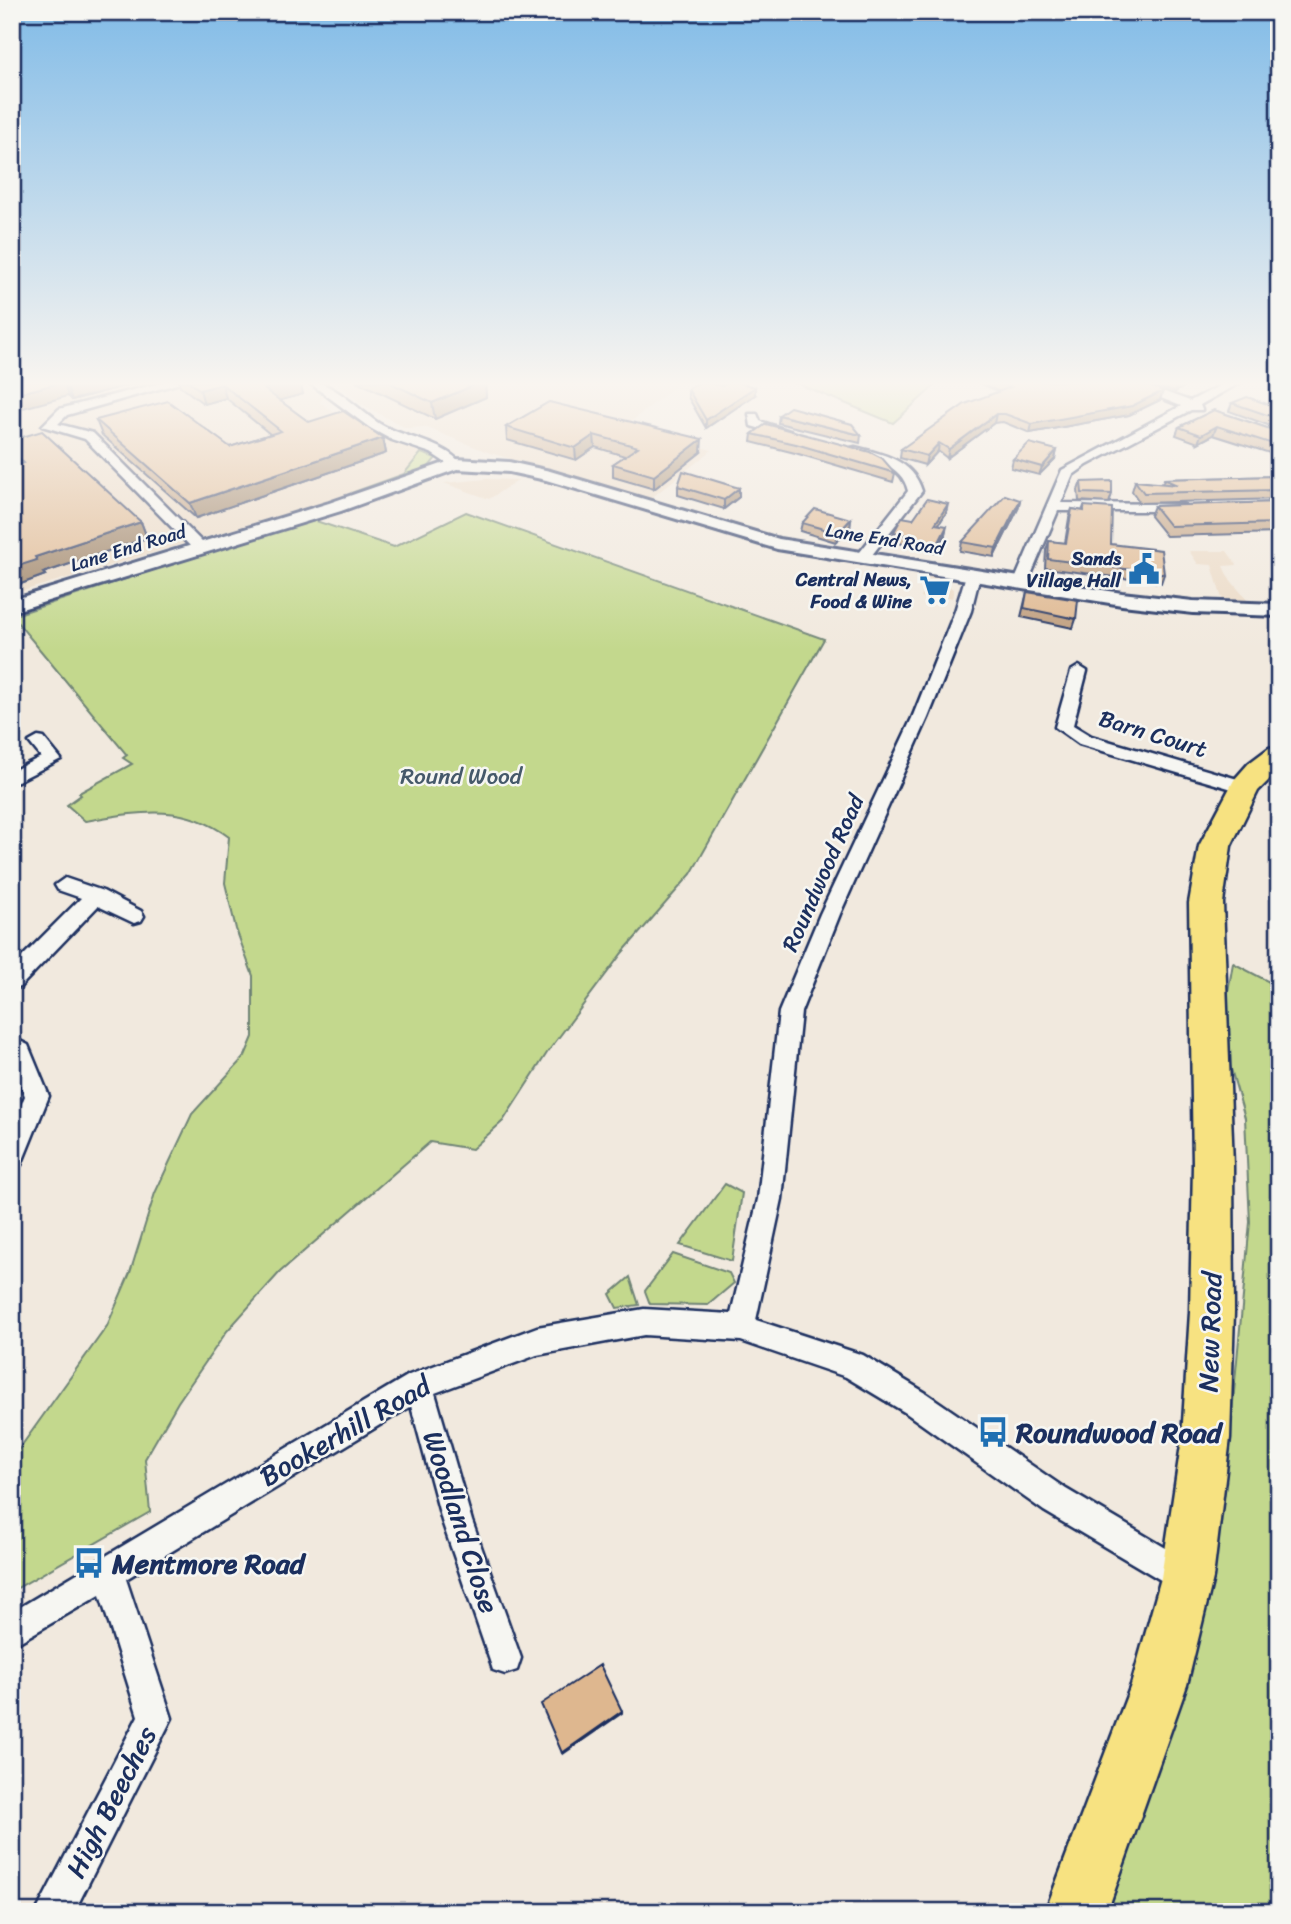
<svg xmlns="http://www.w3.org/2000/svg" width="1291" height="1924" font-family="Sriracha,sans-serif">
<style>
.built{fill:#ebdac6}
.green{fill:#c3d88d;stroke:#6f8476;stroke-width:2}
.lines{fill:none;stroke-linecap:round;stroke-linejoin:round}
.minor-casing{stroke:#1b2f5e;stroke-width:5}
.tertiary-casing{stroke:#1b2f5e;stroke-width:6}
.trunk-casing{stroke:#1b2f5e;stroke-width:5}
.minor{fill:#f6f6f2;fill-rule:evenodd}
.tertiary{fill:#f6f6f2;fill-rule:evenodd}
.trunk{fill:#f7e281;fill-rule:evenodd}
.wall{fill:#bf9d7b;stroke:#1b2f5e;stroke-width:2}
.shaded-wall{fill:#9b8064;stroke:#1b2f5e;stroke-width:2}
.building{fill:#deb78f;stroke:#1b2f5e;stroke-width:2}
.labels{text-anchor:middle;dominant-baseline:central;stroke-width:5;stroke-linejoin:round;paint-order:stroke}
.far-street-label{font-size:19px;fill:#1b2f5e;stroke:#f6f6f2}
.far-poi-label{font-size:19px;font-weight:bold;fill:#1b2f5e;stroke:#f6f6f2;text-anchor:end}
.street-label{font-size:23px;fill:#1b2f5e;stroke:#f6f6f2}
.park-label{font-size:23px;fill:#45596a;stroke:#f6f6f2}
.near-street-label{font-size:28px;fill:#1b2f5e;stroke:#f6f6f2}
.near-poi-label{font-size:28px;font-weight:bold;fill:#1b2f5e;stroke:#f6f6f2;text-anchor:start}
</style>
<rect width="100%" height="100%" fill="#f1e9de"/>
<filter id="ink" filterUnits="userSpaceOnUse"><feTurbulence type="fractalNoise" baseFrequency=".0143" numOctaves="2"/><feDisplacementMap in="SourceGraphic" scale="14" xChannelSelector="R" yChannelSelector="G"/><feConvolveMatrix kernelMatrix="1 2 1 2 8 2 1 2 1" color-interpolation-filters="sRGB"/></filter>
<g filter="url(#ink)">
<path class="built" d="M 12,381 L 301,381 L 323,397 L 320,402 L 340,416 L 421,453 L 404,474 L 315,505 L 12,594 Z
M 682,381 L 623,428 L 712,450 L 650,499 L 490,453 L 425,427 L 406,428 L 361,404 L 337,382 Z
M 486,479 L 518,480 L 489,499 L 444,483 Z
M 1189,551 L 1227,551 L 1237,565 L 1223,566 L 1228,577 L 1248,601 L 1222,599 L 1212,565 L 1198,564 Z
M 930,576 L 939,578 L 954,590 L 952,598 L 938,594 L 935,600 L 921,597 Z"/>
<path class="green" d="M 791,381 L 940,381 L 893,423 Z
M 421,453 L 436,458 L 427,469 L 351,493 L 404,474 Z
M 466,512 L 824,639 L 691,874 L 622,953 L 547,1053 L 503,1121 L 472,1149 L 430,1142 L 280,1272 L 227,1331 L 178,1402 L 145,1459 L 150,1512 L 12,1591 L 12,1459 L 107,1326 L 130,1273 L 155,1193 L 192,1114 L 245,1056 L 253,1037 L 253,976 L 236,929 L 225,883 L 229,837 C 183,802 139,812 85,821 L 67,805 L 81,795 L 79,793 L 132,764 L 123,758 L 127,755 L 12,616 L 310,519 L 394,547 Z
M 1233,963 L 1279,987 L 1279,1912 L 1109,1912 L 1206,1605 L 1226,1477 L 1250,1222 L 1245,1118 L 1221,1034 Z
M 725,1184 L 742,1193 L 732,1261 L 680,1245 Z
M 673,1254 L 729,1273 L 734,1283 L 708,1305 L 650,1304 L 645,1291 Z
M 630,1277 L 639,1305 L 617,1308 L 610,1294 Z"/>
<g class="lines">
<defs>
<path id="minor" d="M 168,381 L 187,381 L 67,415 L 58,424 L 93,433 L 205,545 L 205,551 L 195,551 L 85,439 L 42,426 L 59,409 Z
M 307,381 C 334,381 358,410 380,424 C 406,439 442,441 462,464 L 452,467 L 431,453 L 392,440 L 370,428 Z
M 1118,381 L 1134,381 L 1190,401 L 1229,381 L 1243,381 L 1200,405 L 1202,410 L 1191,410 L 1087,465 L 1073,475 L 1061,503 L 1180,504 L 1185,505 L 1185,511 L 1058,511 L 1028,582 L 1026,585 L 1016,585 L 1014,582 L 1062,470 L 1181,406 Z
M 749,414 L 757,414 L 760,421 L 796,433 L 790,437 L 751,426 Z
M 855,447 C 883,454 913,460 922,491 L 868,560 L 863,561 L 856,557 L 908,491 C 902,464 874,460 851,454 L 851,448 Z
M 973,571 L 980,575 L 971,611 L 928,718 L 840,914 L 801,1012 L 782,1199 L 756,1320 L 863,1355 L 926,1393 L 1066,1489 L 1198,1567 L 1203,1578 L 1198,1589 L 1187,1594 L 1176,1589 L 1044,1511 L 906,1413 L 846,1377 L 741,1341 L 644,1335 L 537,1355 L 435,1393 L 472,1521 L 521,1658 L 517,1670 L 505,1674 L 493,1670 L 489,1658 L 442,1521 L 411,1406 L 126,1579 L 172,1718 L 74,1912 L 36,1912 L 138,1716 L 100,1595 L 12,1646 L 12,1612 L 409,1375 L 537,1327 L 644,1309 L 731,1314 L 758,1199 L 779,1012 L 820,914 L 912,718 L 955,611 L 966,575 Z
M 1079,666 L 1087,671 L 1073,725 L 1091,736 L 1251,783 L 1254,787 L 1251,791 L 1239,791 L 1079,744 L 1055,727 L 1071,671 Z
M 38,737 L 44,738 L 61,759 L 12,784 L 12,771 L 41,757 L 29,742 Z
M 65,878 L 103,891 L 141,911 L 144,916 L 141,921 L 134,923 L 98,906 L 20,987 L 12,989 L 12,967 L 81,898 L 58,890 L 55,885 Z
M 12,1037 L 28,1045 L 49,1096 L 21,1165 L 12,1168 L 12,1127 L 25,1096 L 12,1061 Z"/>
<path id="tertiary" d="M 456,459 L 509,462 L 550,471 L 779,539 L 1122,593 L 1193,601 L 1279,604 L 1279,616 L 1193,613 L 1122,605 L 777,549 L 546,480 L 509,472 L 457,469 L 341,511 L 12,612 L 12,600 L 329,503 Z"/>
<path id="trunk" d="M 1279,746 L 1279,770 L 1258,791 L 1231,846 L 1223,903 L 1233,1165 L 1234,1312 L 1230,1438 L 1213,1578 L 1187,1685 L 1107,1912 L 1045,1912 L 1131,1685 L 1161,1578 L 1182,1438 L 1190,1312 L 1193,1165 L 1189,903 L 1199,846 L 1234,780 L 1249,763 L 1269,748 Z"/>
</defs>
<use href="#minor" class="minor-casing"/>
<use href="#tertiary" class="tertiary-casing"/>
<use href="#trunk" class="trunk-casing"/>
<use href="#minor" class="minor"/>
<use href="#tertiary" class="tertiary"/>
<use href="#trunk" class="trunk"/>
</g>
<path class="wall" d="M 12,381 L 143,381 L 72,400 L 68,396 Z
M 179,381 L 300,381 L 303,394 L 279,400 L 309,422 L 383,438 L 386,453 L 196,518 L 102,435 L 96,420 L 230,447 L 270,434 L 226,398 L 204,404 L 180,386 Z
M 356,381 L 487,381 L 485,382 L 486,397 L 435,419 Z
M 975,381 L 1136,381 L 1160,400 L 1129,415 L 1030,433 L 1003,422 L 994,423 L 947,458 L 938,451 L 925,465 L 900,458 L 901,449 L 1000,392 Z
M 1143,381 L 1194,381 L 1175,392 Z
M 688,389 L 755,395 L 706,428 L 688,397 Z
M 549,402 L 701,452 L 654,489 L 613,477 L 613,464 L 625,456 L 595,447 L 576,460 L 507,440 L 506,427 Z
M 1232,403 L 1279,408 L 1279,429 L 1229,411 Z
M 1214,410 L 1279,432 L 1279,454 L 1276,455 L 1213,435 L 1198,443 L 1176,435 L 1179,427 Z
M 779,415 L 861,435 L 860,443 L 778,423 Z
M 766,424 L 895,473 L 893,482 L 795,453 L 751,442 L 752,434 Z
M 12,440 L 141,522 L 147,538 L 43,573 L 45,575 L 18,585 L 12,578 L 12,467 L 18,465 L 12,459 Z
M 1057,450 L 1055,459 L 1039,475 L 1011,468 L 1013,459 Z
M 1279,476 L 1279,499 L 1140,503 L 1132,491 L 1135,481 L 1162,484 L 1164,479 Z
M 1081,482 L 1112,494 L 1109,503 L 1079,501 L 1078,490 Z
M 678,486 L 739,488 L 739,497 L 724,509 L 678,495 Z
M 1020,500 L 1018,509 L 994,557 L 960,551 L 962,542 Z
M 1279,502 L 1279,533 L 1166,536 L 1150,516 L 1154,506 Z
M 1084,506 L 1111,544 L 1164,574 L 1161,583 L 1045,568 L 1046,550 L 1049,541 L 1065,543 L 1069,518 L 1072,509 L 1082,511 Z
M 946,513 L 939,524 L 945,535 L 936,553 L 892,541 L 894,532 L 913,519 Z
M 851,519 L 850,528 L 836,542 L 800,531 L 802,523 Z
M 1027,592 L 1076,619 L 1073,628 L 1021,617 Z"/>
<path class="shaded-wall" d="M 84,381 L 143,381 L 72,400 L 67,386 Z
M 294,381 L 300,381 L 303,394 L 268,404 L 264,389 Z
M 484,381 L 487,381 L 485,382 L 486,397 L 435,419 L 432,403 Z
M 1183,381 L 1194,381 L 1175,392 L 1178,384 Z
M 63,382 L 68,396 L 12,411 L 12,395 Z
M 222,384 L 226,398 L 204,404 L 200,390 Z
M 755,387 L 755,395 L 706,428 L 706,420 Z
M 1163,391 L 1160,400 L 1129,415 L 1030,433 L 1032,424 Z
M 996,414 L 994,423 L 947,458 L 949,449 Z
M 1217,426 L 1213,435 L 1198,443 L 1201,435 Z
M 594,435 L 595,447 L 576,460 L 575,448 Z
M 383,438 L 386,453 L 196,518 L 190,503 Z
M 702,439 L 701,452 L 654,489 L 654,476 Z
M 939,443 L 938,451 L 925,465 L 927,456 Z
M 1057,450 L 1055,459 L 1039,475 L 1042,467 Z
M 739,488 L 739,497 L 724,509 L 724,500 Z
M 1020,500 L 1018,509 L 994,557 L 996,548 Z
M 948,504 L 946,513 L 933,533 L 935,524 Z
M 851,519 L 850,528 L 836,542 L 838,533 Z
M 141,522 L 147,538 L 43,573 L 45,575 L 18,585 L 12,573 L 12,568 L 35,557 Z
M 947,526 L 945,535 L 936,553 L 938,544 Z
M 622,1711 L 622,1713 L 563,1754 L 562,1753 Z"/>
<path class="building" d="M 12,381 L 84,381 L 67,386 L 63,382 L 12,395 Z
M 188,381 L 294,381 L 264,389 L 309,422 L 343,411 L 383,438 L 190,503 L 96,420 L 168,401 L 230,447 L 281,431 L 222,384 L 200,390 Z
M 387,381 L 484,381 L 432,403 Z
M 701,381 L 722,386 L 730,381 L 733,381 L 755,387 L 706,420 L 688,389 Z
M 997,381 L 1136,381 L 1163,391 L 1132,406 L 1032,424 L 1005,414 L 996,414 L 949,449 L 939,443 L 927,456 L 901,449 L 965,404 L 1011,387 Z
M 1169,381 L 1183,381 L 1178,384 Z
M 1247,397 L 1279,408 L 1279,419 L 1232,403 Z
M 549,402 L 702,439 L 654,476 L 613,464 L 638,447 L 594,435 L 575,448 L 506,427 Z
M 790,407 L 852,424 L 861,435 L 779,415 Z
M 1214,410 L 1279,432 L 1279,446 L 1217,426 L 1201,435 L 1179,427 Z
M 766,424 L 870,452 L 882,458 L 895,473 L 796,444 L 752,434 Z
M 42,431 L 141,522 L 35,557 L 37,560 L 12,568 L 12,467 L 24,463 L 12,451 L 12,440 Z
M 1029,443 L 1057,450 L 1042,467 L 1013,459 Z
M 683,471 L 739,488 L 724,500 L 678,486 Z
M 1279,476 L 1279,490 L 1144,493 L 1135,481 L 1177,485 L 1164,479 Z
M 1112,481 L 1112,494 L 1082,493 L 1081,482 Z
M 1005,495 L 1020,500 L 996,548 L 962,542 Z
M 927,499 L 948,504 L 935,524 L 947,526 L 938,544 L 894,532 L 902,517 L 913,519 Z
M 1279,502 L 1279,523 L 1170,526 L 1154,506 Z
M 1084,506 L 1112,508 L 1111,544 L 1161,550 L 1164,574 L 1048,559 L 1049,541 L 1066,543 L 1072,509 L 1084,511 Z
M 815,509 L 851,519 L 838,533 L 802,523 Z
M 1027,592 L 1078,600 L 1076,619 L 1024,608 Z
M 600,1665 L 622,1711 L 562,1753 L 541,1704 Z"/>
</g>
<linearGradient id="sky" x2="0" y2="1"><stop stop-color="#81bbe7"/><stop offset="0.59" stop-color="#f9f5f0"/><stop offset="1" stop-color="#f9f5f0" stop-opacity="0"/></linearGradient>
<rect width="1291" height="650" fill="url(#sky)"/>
<defs>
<symbol id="civic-bare" viewBox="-9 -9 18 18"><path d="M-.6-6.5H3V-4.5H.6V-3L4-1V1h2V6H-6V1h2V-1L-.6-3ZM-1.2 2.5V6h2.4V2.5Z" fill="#1f6fb2" stroke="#f6f6f2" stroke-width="2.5" paint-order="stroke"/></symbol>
<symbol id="supermarket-bare" viewBox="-9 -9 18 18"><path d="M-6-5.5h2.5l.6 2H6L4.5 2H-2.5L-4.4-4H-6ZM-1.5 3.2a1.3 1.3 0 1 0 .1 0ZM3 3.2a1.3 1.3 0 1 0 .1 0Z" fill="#1f6fb2" stroke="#f6f6f2" stroke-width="2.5" paint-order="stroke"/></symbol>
<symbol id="bus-bare" viewBox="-9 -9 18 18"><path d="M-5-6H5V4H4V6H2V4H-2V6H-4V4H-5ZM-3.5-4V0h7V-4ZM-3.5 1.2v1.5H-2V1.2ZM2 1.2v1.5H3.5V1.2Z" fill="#1f6fb2" stroke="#f6f6f2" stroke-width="2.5" paint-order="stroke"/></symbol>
</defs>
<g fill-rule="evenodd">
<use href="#civic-bare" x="1122" y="547" width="44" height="44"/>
<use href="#supermarket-bare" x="913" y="568" width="44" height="44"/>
<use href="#bus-bare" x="971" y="1410" width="44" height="44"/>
<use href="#bus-bare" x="67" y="1541" width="44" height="44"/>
</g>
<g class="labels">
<g class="far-street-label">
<text transform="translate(885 539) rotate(9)">Lane End Road</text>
<text transform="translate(128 548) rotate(-17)">Lane End Road</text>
</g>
<g class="far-poi-label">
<text x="1121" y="558">Sands<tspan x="1121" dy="22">Village Hall</tspan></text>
<text x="912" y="579">Central News,<tspan x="912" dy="22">Food &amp; Wine</tspan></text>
</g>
<g class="street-label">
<text transform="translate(1153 734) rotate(17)">Barn Court</text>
<text transform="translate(823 873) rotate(-66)">Roundwood Road</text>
</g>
<g class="park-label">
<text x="461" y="776">Round Wood</text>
</g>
<g class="near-street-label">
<text transform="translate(1210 1332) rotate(-88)">New Road</text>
<text transform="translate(345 1431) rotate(-30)">Bookerhill Road</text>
<text transform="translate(461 1522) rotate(72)">Woodland Close</text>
<text transform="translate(111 1802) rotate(-63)">High Beeches</text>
</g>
<g class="near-poi-label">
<text x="1016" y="1432">Roundwood Road</text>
<text x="112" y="1563">Mentmore Road</text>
</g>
</g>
<rect width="1291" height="1924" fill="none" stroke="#f6f6f2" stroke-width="42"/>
<rect x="21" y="21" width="1249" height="1882" fill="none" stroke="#1b2f5e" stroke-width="2.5" filter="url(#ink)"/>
</svg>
